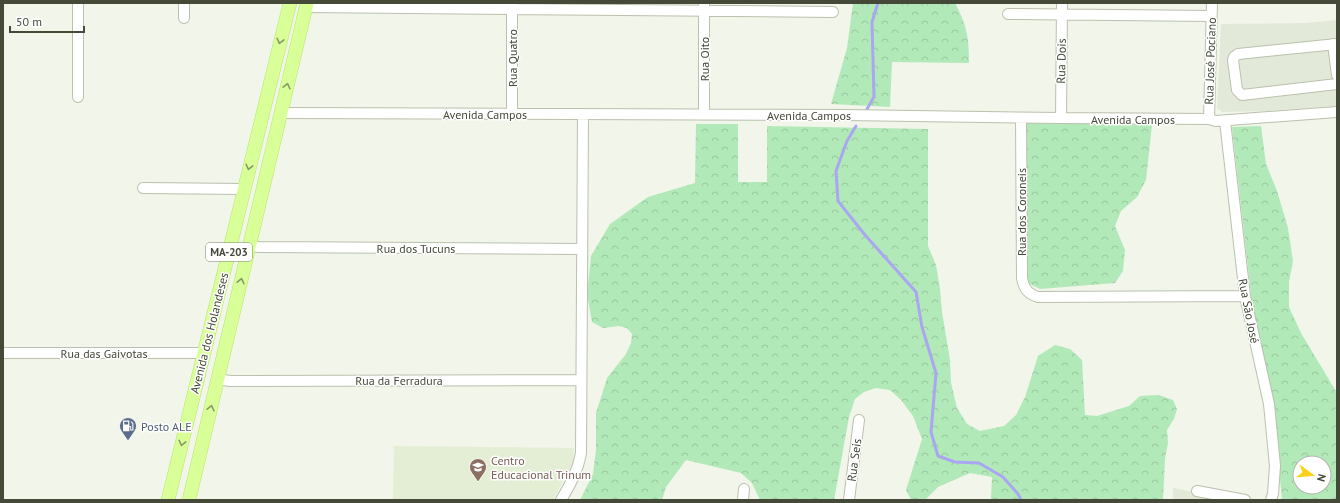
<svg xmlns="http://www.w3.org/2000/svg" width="1340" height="503" font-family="'PT Sans',sans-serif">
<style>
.residential{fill:#e3e9d8}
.education{fill:#e4eed4}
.forest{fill:url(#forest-crowns);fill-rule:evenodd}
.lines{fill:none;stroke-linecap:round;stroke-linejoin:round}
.stream{stroke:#aba6f2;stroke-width:3}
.minor-casing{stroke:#bac1ac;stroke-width:12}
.major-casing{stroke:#b8e667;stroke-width:14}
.minor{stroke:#fff;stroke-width:10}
.major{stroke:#d9ff99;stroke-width:13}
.oneway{stroke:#879b64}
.labels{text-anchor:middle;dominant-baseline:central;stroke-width:3;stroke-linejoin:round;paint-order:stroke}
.shield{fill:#fff;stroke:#7c8074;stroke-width:1}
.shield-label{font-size:11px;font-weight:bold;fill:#444938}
.street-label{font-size:12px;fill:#444938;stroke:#fff}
.service-label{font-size:12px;fill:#4e5e75;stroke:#fff;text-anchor:start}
.education-label{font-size:12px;fill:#785e54;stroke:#fff;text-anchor:start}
</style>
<defs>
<pattern id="forest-crowns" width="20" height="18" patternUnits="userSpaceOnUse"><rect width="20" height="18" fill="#b2e9b8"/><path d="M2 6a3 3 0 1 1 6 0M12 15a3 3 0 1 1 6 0" fill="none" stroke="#9ac99f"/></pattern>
</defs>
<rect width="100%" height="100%" fill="#f1f5ea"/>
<path class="residential" d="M 1337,20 L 1337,106 L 1268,111 L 1222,112 L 1217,108 L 1221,24 L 1306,23 Z
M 1173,488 L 1231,500 L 1173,500 Z"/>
<path class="education" d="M 394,446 L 574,448 L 573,463 L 553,500 L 393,500 Z"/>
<path class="forest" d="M 853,3 L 955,3 C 967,26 969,37 969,63 L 892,62 L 890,107 L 831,104 L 847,48 Z
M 1025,123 L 1152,125 L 1146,180 L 1137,197 L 1121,211 L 1115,226 L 1125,250 L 1123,271 L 1115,283 L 1040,289 L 1028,283 L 1024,279 Z
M 696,124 L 738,124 L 738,182 L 767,182 L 767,126 L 928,129 L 928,246 L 936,265 L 940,289 L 942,312 L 950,360 L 951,383 L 957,408 L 967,424 L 980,431 L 1004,426 L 1016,415 L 1025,397 L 1038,356 L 1055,345 L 1070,349 L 1082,360 L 1085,415 L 1097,416 L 1129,406 L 1140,396 L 1159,395 L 1173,400 L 1177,409 L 1174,419 L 1167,430 L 1168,443 L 1165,459 L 1163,500 L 991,500 L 992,477 L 970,473 L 938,487 L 925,500 L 911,500 L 906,490 L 922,439 L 913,416 L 901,400 L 890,390 L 876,388 L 864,392 L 855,399 L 849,417 L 834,500 L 760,500 L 752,483 L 741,473 L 686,460 L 666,487 L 662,500 L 580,500 L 593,474 L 596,450 L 596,413 L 607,378 L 626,354 L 631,343 L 632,334 L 627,328 L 619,326 L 603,328 L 592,322 L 587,295 L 591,256 L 610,224 L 648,197 L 695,183 Z
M 1261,126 L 1266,164 L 1277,191 L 1288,228 L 1293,261 L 1289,282 L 1289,307 L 1301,333 L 1337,393 L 1337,500 L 1282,500 L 1273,404 L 1252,303 L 1232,127 ZM 1300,463 L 1324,463 L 1324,487 L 1300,487 Z"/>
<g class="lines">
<path class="stream" d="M 867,109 L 874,97 L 872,22 L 878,3
M 856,126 L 847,141 L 836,171 L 838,201 L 865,235 L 916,292 L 922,327 L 936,373 L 931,432 L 938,456 L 955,462 L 979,463 L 1003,477 L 1018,494 L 1021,500"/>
<defs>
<path id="minor" d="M 184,3 L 184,18
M 512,3 L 512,114
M 704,3 L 704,115
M 306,7 L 833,12
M 1008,14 L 1211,16
M 1333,44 L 1337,75
M 1337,44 L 1238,54 L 1234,57 L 1233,60 L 1237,90 L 1242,95 L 1337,84
M 78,97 L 78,3
M 281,113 L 844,115 L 1061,118 L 1209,119 L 1216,121 L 1337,112
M 1021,118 L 1022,278 C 1024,289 1028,294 1038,297 L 1245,296
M 1061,118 L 1062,3
M 1209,119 L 1212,3
M 1225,121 L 1245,296 L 1269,404 L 1275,466 L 1273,494 L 1271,500
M 143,188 L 244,189
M 249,246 L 259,247 L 582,249
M 3,353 L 204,353
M 217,379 L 230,381 L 581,380
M 1197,491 L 1245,500
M 561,500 C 570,485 578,471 581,453 L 583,114
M 743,500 L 744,489
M 849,500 L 859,420"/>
<path id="major" d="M 168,500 L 290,3
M 189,500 L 307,3"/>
</defs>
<use href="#minor" class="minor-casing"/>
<use href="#major" class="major-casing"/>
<use href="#minor" class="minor"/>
<use href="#major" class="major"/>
</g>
<defs><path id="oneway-chevron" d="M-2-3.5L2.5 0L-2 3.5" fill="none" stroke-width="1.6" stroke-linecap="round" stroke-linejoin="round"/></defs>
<g class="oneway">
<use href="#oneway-chevron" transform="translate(280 41) rotate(104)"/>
<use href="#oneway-chevron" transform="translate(287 86) rotate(-77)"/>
<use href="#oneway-chevron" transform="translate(249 167) rotate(104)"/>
<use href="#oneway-chevron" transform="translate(241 281) rotate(-77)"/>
<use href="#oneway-chevron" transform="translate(211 408) rotate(-77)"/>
<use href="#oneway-chevron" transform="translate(182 443) rotate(104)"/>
</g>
<defs>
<symbol id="fuel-pin" viewBox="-11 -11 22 30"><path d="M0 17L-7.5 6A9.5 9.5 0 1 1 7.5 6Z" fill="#5c6f8a" stroke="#fff"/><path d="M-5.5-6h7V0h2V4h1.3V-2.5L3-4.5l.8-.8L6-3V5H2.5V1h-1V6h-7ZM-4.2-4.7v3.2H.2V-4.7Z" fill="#fff"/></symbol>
<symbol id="school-pin" viewBox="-11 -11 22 30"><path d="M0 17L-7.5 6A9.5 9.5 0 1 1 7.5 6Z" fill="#8d6e63" stroke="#fff"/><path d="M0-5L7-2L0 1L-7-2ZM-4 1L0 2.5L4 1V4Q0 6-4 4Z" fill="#fff"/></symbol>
</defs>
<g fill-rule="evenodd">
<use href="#fuel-pin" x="118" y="416" width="20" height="27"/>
<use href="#school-pin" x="468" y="457" width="20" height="27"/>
</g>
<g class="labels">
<rect class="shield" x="206" y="243" width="46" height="18" rx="3"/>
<g class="shield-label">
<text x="229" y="252">MA-203</text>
</g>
<g class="street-label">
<text transform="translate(512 58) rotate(-90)">Rua Quatro</text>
<text transform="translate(704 59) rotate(-90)">Rua Oito</text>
<text transform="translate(1061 61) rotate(-89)">Rua Dois</text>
<text transform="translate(1210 61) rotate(-88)">Rua José Pociano</text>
<text x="485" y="114">Avenida Campos</text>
<text x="809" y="115">Avenida Campos</text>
<text x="1133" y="119">Avenida Campos</text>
<text transform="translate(1021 212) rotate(-90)">Rua dos Coroneis</text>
<text x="416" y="248">Rua dos Tucuns</text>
<text transform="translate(1249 311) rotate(79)">Rua São José</text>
<text transform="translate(209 333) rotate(-76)">Avenida dos Holandeses</text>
<text x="104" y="353">Rua das Gaivotas</text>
<text x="399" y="380">Rua da Ferradura</text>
<text transform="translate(854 460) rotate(-82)">Rua Seis</text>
</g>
<g class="service-label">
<text x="141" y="426">Posto ALE</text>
</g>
<g class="education-label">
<text x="491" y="460">Centro<tspan x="491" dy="14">Educacional Trinum</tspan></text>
</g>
</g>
<rect width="1340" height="503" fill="none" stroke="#444938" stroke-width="8"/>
<g transform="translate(1312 475) rotate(106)"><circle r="19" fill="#ffffff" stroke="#b4b6af"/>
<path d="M0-3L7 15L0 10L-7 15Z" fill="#fcd11a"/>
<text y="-6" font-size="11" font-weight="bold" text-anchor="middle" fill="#444938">N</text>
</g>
<path d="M10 26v6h74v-6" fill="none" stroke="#444938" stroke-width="2"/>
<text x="16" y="26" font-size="12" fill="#444938" stroke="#ffffff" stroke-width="3" paint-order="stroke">50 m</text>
</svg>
